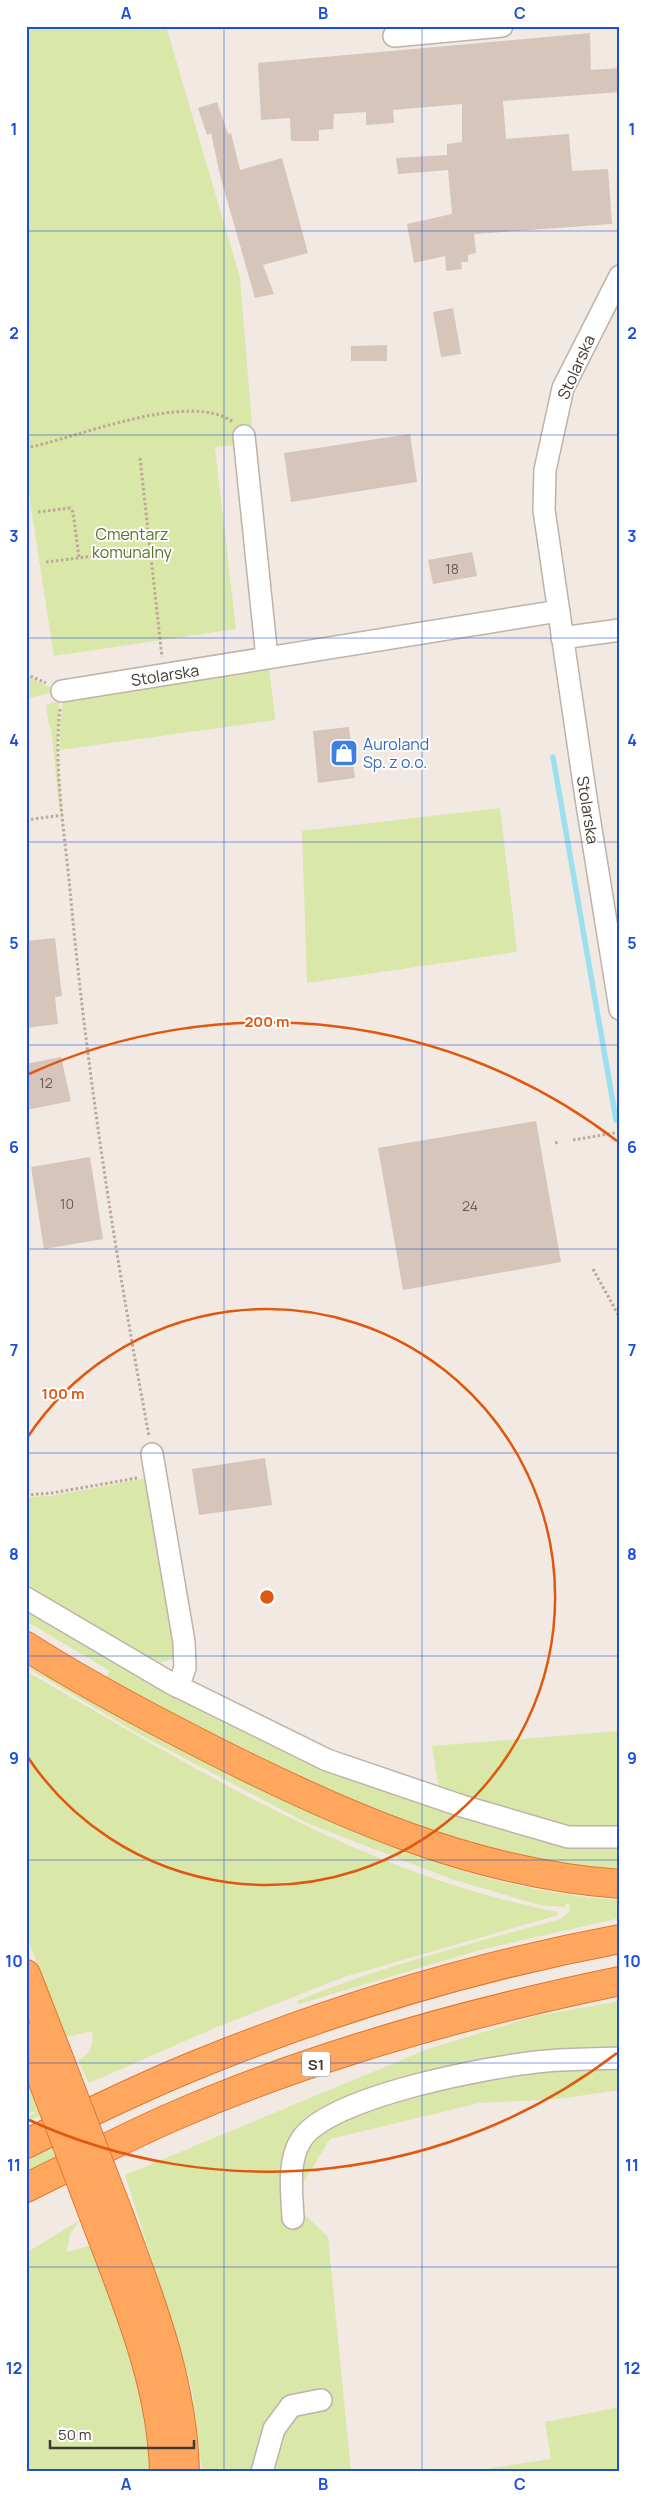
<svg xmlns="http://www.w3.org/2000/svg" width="646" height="2498" font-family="Manrope,sans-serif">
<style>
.green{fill:#d9e7a9}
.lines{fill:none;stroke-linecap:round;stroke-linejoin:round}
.stream{stroke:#9ce0f0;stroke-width:5.5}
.building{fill:#d6c5ba}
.minor-casing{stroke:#bfb2a8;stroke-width:24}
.highway-casing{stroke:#de772f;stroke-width:30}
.path{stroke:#bea796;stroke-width:3;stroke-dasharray:2.5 2.5;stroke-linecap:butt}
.minor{stroke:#fff;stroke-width:21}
.highway{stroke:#ffa65f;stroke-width:28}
.highway-bridge-casing{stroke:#de772f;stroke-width:30;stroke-linecap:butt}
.highway-bridge{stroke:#ffa65f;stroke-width:28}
.grid{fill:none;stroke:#1d4ed8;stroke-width:1;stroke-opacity:0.55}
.ring{fill:none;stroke:#e0570e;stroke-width:2.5}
.labels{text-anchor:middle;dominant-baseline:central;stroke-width:4;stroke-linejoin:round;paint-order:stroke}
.number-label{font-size:14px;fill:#685c55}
.shield{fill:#fff;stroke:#7b7470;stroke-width:1}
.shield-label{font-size:15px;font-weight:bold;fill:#433933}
.street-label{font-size:16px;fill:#433933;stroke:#fff}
.park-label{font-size:16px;fill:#557426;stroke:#fff}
.shop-label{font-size:16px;fill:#366cbe;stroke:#fff;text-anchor:start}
.centre{fill:#e0570e;stroke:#fff;stroke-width:2.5}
.ring-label{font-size:15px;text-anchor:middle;font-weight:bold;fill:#e0570e;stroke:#fff;stroke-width:4;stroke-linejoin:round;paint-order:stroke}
.neatline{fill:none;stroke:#1d4ed8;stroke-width:2}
.grid-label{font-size:16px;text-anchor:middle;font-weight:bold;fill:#1d4ed8}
</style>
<rect width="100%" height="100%" fill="#f1e9e2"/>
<path class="green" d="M 26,26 L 166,26 L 240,278 L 252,425 L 235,445 L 215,447 L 236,629 L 54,656 L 26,476 Z
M 269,667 L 275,720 L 60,750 L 60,726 L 63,701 Z
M 26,676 L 30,677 L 57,691 L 26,699 Z
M 59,701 L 57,754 L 62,813 L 60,813 L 51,727 L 49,726 L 46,705 Z
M 500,808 L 517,952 L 307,983 L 302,831 Z
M 153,1477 L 174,1607 L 175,1659 L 160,1662 L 151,1659 L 26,1592 L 26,1497 L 51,1496 Z
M 26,1607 L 321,1764 L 620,1846 L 620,1875 L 511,1860 L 316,1790 L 105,1679 L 110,1671 L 26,1621 Z
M 26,1659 C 145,1730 263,1798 392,1847 C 466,1874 541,1896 620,1900 L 620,1918 L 480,1950 L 299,2004 L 297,2001 C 382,1966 473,1943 561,1919 L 569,1912 L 570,1905 L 565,1904 L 565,1907 L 540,1905 L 451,1879 L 307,1823 L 137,1733 L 26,1667 Z
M 26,1671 C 194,1768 364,1875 558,1912 L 558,1915 L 344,1977 L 217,2027 L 89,2083 L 78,2060 C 91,2055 94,2043 92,2031 L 67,2037 L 26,1936 Z
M 620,1731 L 620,1832 L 605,1836 L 440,1795 L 432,1746 Z
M 620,2001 L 620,2090 L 557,2099 L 479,2103 L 330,2139 L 291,2202 L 328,2237 L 351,2472 L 202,2472 L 192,2388 L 125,2175 L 428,2049 L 536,2016 Z
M 26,2084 L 28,2084 L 40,2116 L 26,2123 L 26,2118 L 35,2113 L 33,2111 L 26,2114 Z
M 51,2146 L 56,2159 L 26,2174 L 26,2159 Z
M 80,2220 L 70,2234 L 67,2252 L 92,2245 L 120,2316 L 148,2421 L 152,2472 L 26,2472 L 26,2253 Z
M 620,2407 L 620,2472 L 465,2472 L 551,2459 L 545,2422 Z"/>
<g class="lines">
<path class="stream" d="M 553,757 L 616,1120
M 620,1139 L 620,1140"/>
</g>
<path class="building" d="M 590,33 L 591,70 L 620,68 L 620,92 L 503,101 L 506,139 L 569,134 L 572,171 L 608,169 L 612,224 L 474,234 L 476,253 L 468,255 L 468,262 L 461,262 L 462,269 L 446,271 L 445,256 L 414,263 L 407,224 L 452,214 L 448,170 L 398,174 L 396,158 L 447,155 L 447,144 L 462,142 L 462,104 L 393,110 L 394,123 L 366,125 L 366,112 L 334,114 L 333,129 L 319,130 L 319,141 L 291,141 L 290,118 L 261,120 L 258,63 Z
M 217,102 L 228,134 L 231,133 L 240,170 L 282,158 L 308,253 L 263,265 L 274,294 L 255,298 L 220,175 L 211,133 L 207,135 L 198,108 Z
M 453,308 L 461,354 L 441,357 L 433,312 Z
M 387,345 L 387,361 L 351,361 L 351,346 Z
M 410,434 L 417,482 L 291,502 L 284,453 Z
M 472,552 L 477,576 L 433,584 L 428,560 Z
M 349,727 L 355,778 L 318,783 L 313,731 Z
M 55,938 L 62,996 L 55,997 L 58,1024 L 26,1028 L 26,941 Z
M 61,1057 L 71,1101 L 26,1110 L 26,1064 Z
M 536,1121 L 561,1262 L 403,1290 L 378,1148 Z
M 90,1157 L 103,1239 L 44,1249 L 31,1167 Z
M 265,1458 L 272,1505 L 199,1515 L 192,1469 Z"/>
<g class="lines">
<defs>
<path id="minor" d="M 394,36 L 502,26
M 620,276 L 563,388 L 545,470 L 544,510 L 586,798 L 620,1009
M 244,436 L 267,658
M 562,638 L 620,630
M 62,691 L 559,611
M 152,1454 L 184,1642 L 185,1668 L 178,1687
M 26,1598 L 169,1682 L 327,1760 L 462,1806 L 568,1837 L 620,1837
M 293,2218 C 292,2193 287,2162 301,2140 C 328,2096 496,2065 547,2061 C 571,2059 596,2059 620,2058
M 262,2472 L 274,2429 L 291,2406 L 321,2400"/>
<path id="highway" d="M 26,1646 C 85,1684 148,1717 211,1749 C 339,1814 474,1874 620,1884
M 26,1974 L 60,2061
M 26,2037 L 39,2071
M 26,2144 C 84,2115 141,2087 201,2063 C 336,2008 476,1966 620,1939
M 26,2188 C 77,2163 127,2136 179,2114 C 320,2053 470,2012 620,1981
M 119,2215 C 150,2299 183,2381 185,2472
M 97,2224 C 127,2304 162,2384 164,2472"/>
</defs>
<use href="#minor" class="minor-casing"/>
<use href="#highway" class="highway-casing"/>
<path class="path" d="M 26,448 C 77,438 189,390 233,422
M 140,458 L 162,657
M 38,512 L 70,508 L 73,512 L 79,558
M 46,562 L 150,549
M 26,674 L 46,683
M 60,709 C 53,771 66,840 71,901 C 88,1081 116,1259 149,1436
M 26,820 L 63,815
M 573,1140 L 620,1132
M 555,1143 L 559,1142
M 593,1269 L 620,1318
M 26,1495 L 52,1493 L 137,1478"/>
<use href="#minor" class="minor"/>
<use href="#highway" class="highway"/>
<defs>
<path id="highway-bridge" d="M 60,2061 L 119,2215
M 39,2071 L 97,2224"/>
</defs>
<use href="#highway-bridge" class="highway-bridge-casing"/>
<use href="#highway-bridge" class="highway-bridge"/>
</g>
<path class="grid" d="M 224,26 L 224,2472M 422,26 L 422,2472M 26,231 L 620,231M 26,435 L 620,435M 26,638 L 620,638M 26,842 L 620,842M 26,1045 L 620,1045M 26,1249 L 620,1249M 26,1453 L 620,1453M 26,1656 L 620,1656M 26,1860 L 620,1860M 26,2063 L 620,2063M 26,2267 L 620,2267"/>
<g class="ring">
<path d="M27 1438A288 288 0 1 1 27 1756"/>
<path d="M617 2053A575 575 0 0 1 29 2120M29 1074A575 575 0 0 1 617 1141"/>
</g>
<defs>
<symbol id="shop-square" viewBox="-11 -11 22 22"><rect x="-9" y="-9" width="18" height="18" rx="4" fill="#3f7fe0" stroke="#fff"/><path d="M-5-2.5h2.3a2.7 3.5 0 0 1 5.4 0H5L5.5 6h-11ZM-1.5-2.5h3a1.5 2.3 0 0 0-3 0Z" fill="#fff"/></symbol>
</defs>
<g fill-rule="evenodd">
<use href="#shop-square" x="328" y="737" width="32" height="32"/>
</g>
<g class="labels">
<g class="number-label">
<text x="452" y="568">18</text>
<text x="46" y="1082">12</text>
<text x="67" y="1203">10</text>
<text x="470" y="1205">24</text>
</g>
<rect class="shield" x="302" y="2051.5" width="28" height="25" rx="4"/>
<g class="shield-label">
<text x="316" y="2064">S1</text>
</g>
<g class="street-label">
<text transform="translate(576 367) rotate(-66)">Stolarska</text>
<text transform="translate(165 675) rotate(-9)">Stolarska</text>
<text transform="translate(588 810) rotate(81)">Stolarska</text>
</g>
<g class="park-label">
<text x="132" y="534">Cmentarz<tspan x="132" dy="18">komunalny</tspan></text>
</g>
<g class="shop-label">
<text x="363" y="744">Auroland<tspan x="363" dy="18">Sp. z o.o.</tspan></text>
</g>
</g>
<circle cx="267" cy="1597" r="8" class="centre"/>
<g class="ring-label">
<text x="267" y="1027">200 m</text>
<text x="63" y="1399">100 m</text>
</g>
<rect width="646" height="2498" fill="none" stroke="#ffffff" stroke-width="55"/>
<path d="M50 2440v8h144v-8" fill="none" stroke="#433933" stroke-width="2.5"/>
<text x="58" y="2440" font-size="15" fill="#433933" stroke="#ffffff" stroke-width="4" paint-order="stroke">50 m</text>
<rect x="28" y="28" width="590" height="2442" class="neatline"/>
<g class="grid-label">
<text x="126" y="19">A</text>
<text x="323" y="19">B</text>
<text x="520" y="19">C</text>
<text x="14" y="135">1</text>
<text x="632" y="135">1</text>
<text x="14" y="339">2</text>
<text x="632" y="339">2</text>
<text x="14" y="542">3</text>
<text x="632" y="542">3</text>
<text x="14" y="746">4</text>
<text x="632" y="746">4</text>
<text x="14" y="949">5</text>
<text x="632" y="949">5</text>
<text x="14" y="1153">6</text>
<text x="632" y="1153">6</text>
<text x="14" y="1356">7</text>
<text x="632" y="1356">7</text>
<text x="14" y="1560">8</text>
<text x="632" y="1560">8</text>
<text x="14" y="1764">9</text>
<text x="632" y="1764">9</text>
<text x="14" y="1967">10</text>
<text x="632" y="1967">10</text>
<text x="14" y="2171">11</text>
<text x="632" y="2171">11</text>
<text x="14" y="2374">12</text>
<text x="632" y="2374">12</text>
<text x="126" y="2490">A</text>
<text x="323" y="2490">B</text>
<text x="520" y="2490">C</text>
</g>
</svg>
